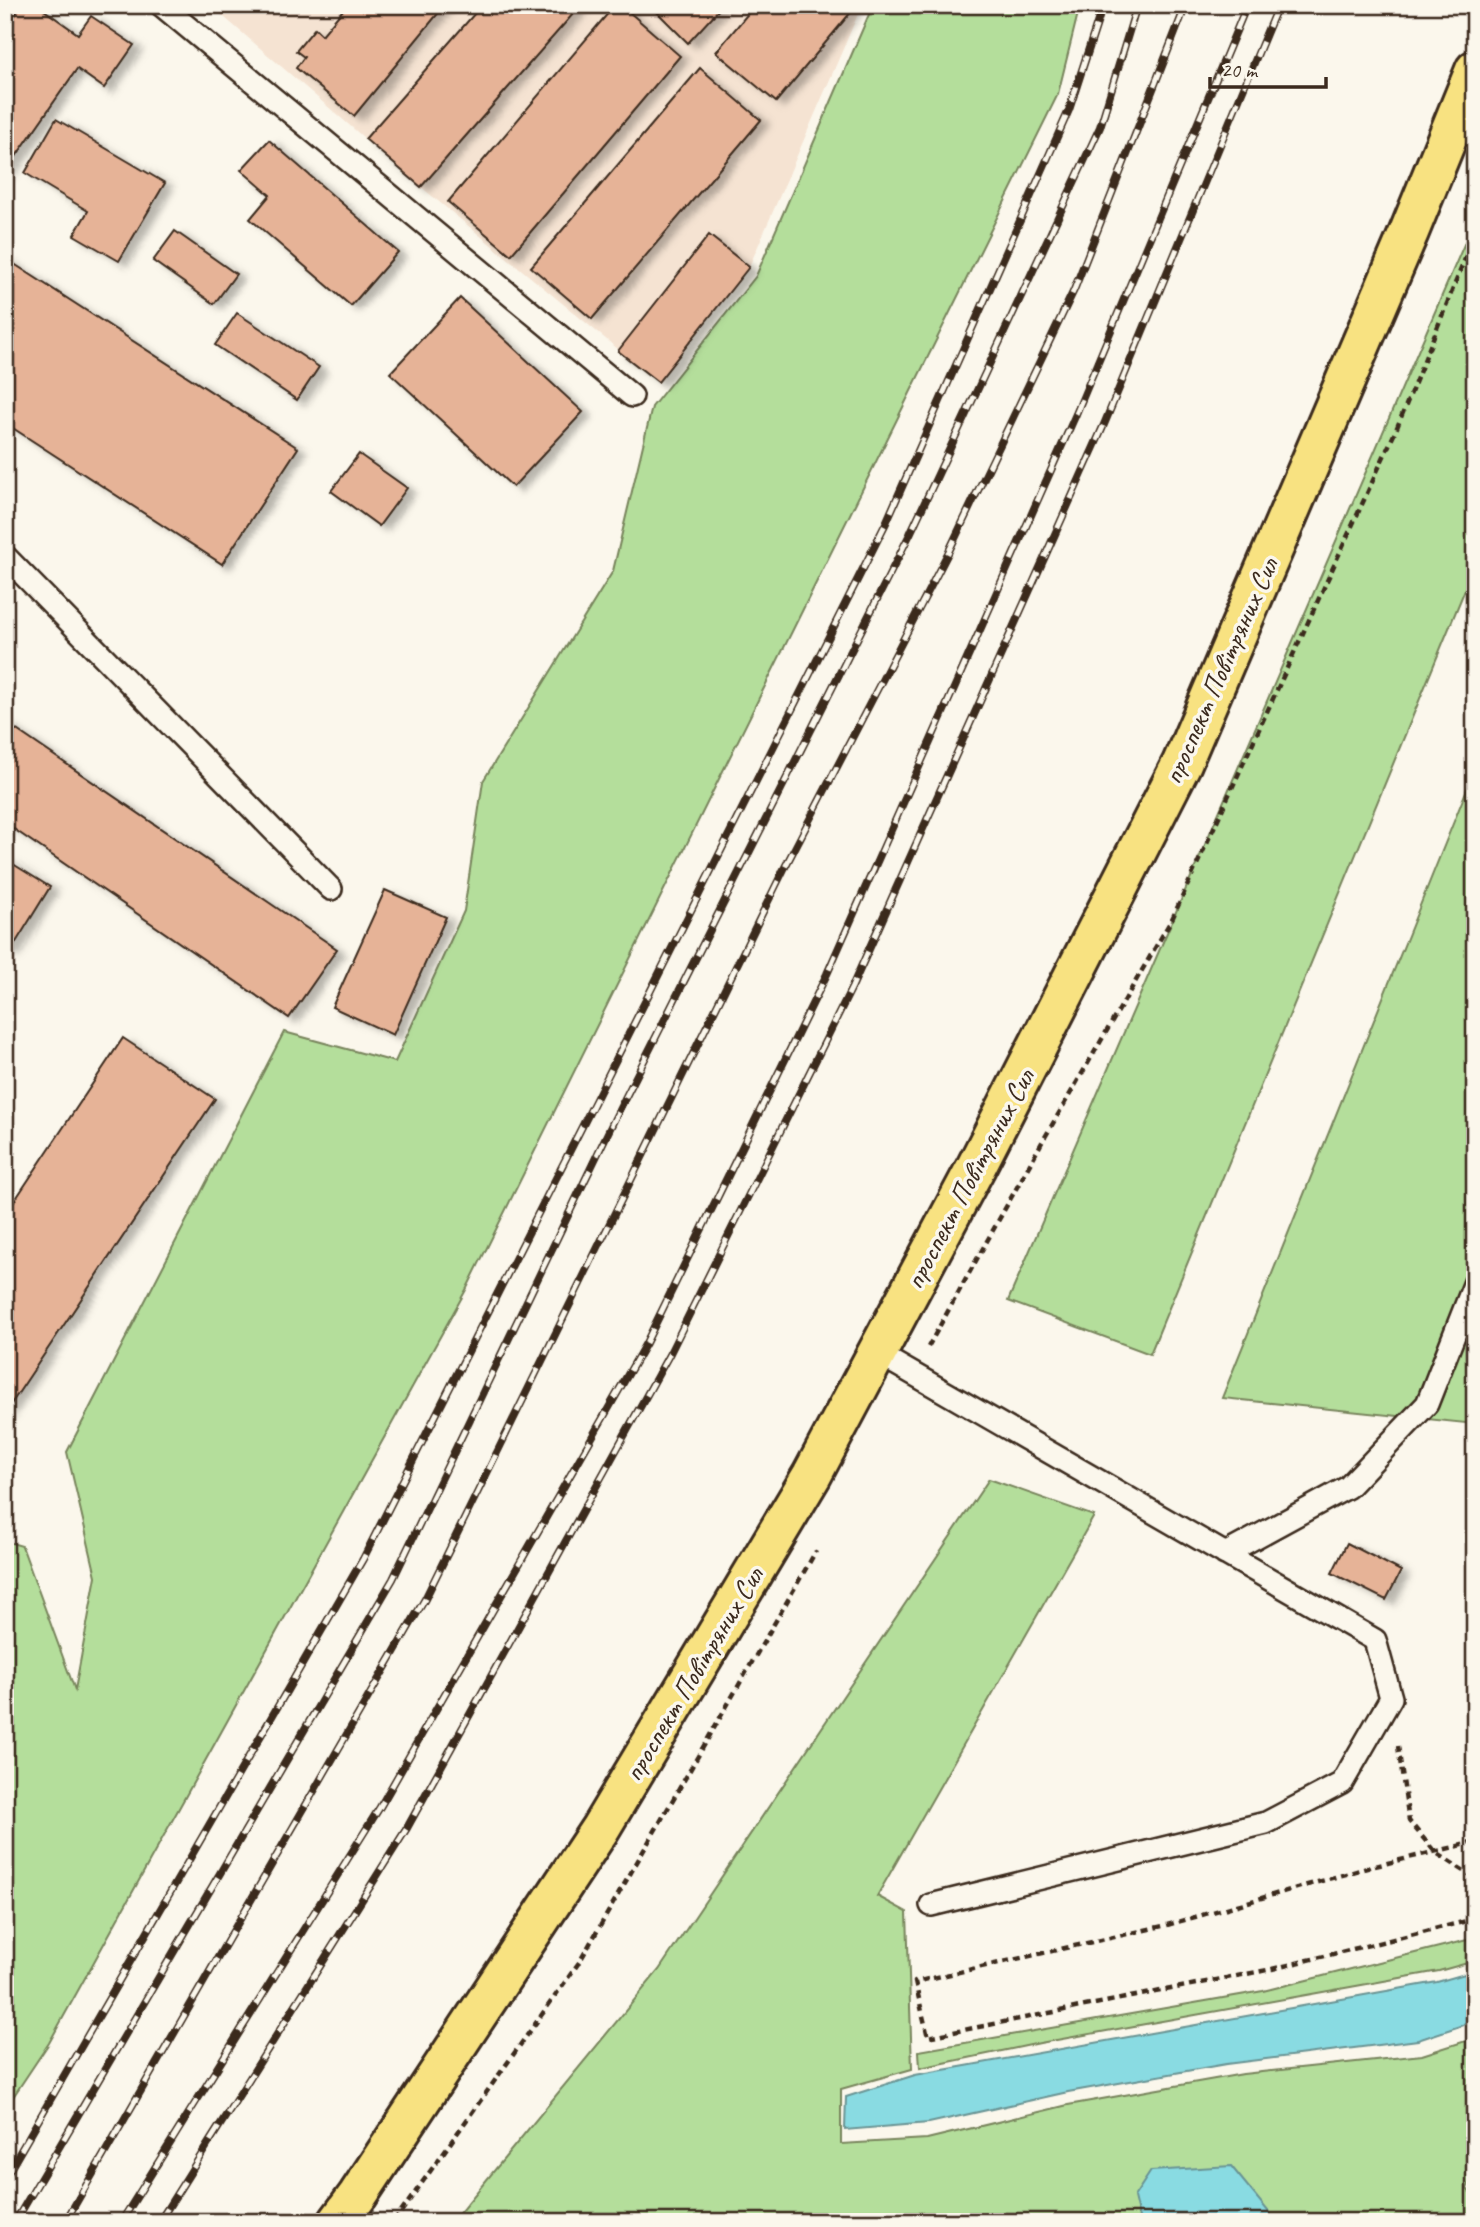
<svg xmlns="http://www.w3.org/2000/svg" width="1480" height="2227" font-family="Caveat,sans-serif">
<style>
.built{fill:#f5e3d2}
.green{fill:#b4de9b;stroke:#78845c;stroke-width:2}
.water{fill:#89dbe2;stroke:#6a9494;stroke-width:2}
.building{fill:#e6b397;stroke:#3b2a1e;stroke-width:2;filter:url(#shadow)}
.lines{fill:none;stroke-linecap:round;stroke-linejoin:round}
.lane-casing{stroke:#3b2a1e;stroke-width:26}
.primary-casing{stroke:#3b2a1e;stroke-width:44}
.path{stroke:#3b2a1e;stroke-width:4.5;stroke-dasharray:7 5;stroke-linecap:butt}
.lane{stroke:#fbf7ec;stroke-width:21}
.primary{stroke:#f8e281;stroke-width:38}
.rail-casing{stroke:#3b2a1e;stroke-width:8}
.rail{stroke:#fbf7ec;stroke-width:5;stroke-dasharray:16;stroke-linecap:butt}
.labels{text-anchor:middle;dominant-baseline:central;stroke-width:7;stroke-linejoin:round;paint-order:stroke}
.street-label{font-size:28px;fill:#3b2a1e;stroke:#fbf7ec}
</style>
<defs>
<filter id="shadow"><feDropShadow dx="8" dy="4.5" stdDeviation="3.5" flood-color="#0004"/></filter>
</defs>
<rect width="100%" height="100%" fill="#fbf7ec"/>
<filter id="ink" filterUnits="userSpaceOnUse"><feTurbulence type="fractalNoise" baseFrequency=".0143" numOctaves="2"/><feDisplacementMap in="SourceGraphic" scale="14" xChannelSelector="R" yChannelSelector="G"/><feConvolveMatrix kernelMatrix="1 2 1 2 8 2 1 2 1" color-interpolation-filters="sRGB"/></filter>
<g filter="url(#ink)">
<path class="built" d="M 210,5 L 862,5 L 749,267 L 658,382 L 421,187 Z"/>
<path class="green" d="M 873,5 L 1080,5 L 1058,94 L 467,1288 L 49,2043 L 5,2109 L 5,1541 L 22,1546 L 75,1690 L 96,1576 L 67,1452 L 284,1032 L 395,1062 L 464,911 L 483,781 L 613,571 L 652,407 L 756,276 Z
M 1475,219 L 1475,565 L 1150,1354 L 1008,1301 Z
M 1475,769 L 1475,1424 L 1222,1398 Z
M 989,1479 L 1094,1516 L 877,1896 L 907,1912 L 912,2069 L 841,2089 L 841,2144 L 927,2139 L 1068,2105 L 1243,2074 L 1422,2055 L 1475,2038 L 1475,2169 L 1467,2189 L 1475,2198 L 1475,2222 L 452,2222 L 659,1970 Z
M 1475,1938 L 1475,1961 L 1439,1971 L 1040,2043 L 920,2068 L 919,2051 L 1263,1991 Z"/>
<path class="water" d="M 1475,1971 L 1475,2021 L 1418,2040 L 1226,2064 L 1068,2092 L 929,2123 L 845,2130 L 846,2097 L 915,2075 L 1437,1982 Z
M 1231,2166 L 1277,2222 L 1140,2222 L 1134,2197 L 1151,2171 Z"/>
<path class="building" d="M 22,5 L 37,5 L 78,34 L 91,16 L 134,45 L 104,88 L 77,69 L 5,172 L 5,29 Z
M 347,5 L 445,5 L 354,116 L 296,68 L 304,57 L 296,51 L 315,28 L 322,35 Z
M 482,5 L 581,5 L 421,187 L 365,139 Z
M 615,5 L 621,5 L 680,56 L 511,255 L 448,202 Z
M 650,5 L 723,5 L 688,43 Z
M 755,5 L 857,5 L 776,102 L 716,52 Z
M 700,68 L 761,120 L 592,319 L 531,267 Z
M 56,119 L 165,183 L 119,261 L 74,235 L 88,211 L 25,173 Z
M 269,140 L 398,252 L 351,306 L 250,219 L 270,195 L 241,170 Z
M 175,231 L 236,274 L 214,304 L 153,261 Z
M 709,235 L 749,267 L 658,382 L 618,351 Z
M 5,258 L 298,448 L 222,564 L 5,423 Z
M 460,298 L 583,412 L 513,487 L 390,373 Z
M 237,313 L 319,367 L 297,400 L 215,345 Z
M 359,454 L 407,488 L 379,526 L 331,491 Z
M 5,722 L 337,949 L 289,1018 L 5,823 Z
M 5,859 L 50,887 L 10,952 L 5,949 Z
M 385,890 L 446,917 L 393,1035 L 332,1007 Z
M 123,1038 L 215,1099 L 5,1413 L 5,1215 Z
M 1347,1543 L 1401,1571 L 1386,1600 L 1332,1573 Z"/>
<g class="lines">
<defs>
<path id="lane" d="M 161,5 L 632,396
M 5,556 L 331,889
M 877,1353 L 1375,1640 L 1391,1698 L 1342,1783 L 1266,1823 L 931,1905
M 1225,1554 L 1348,1487 L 1427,1404 L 1475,1282"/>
<path id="primary" d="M 338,2222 L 358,2195 L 600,1829 L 812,1475 L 976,1167 L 1182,763 L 1409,232 L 1475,70"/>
</defs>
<use href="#lane" class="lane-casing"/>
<use href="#primary" class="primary-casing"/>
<path class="path" d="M 928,1347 L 1041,1144 L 1173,917 L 1396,430 L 1475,234
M 1398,1746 L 1409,1821 L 1435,1852 L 1475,1878
M 1475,1842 L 1367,1868 L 1167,1925 L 915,1982 L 928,2037 L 1272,1969 L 1475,1919
M 394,2222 L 580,1961 L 816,1551"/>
<use href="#lane" class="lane"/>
<use href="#primary" class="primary"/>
<defs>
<path id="rail" d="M 5,2178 L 363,1559 L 591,1109 L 886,523 L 1069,110 L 1103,5
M 15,2222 L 393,1579 L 613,1122 L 910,534 L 1100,127 L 1137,5
M 65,2222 L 425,1599 L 784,869 L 948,553 L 1074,290 L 1186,5
M 121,2222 L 380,1807 L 646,1343 L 827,974 L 1076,414 L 1247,5
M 159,2222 L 407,1828 L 670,1353 L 852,987 L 1103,427 L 1278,5"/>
</defs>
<use href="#rail" class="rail-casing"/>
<use href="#rail" class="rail"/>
</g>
</g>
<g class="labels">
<g class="street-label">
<text transform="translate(1220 671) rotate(-66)">проспект Повітряних Сил</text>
<text transform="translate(969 1179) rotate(-62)">проспект Повітряних Сил</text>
<text transform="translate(693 1674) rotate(-59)">проспект Повітряних Сил</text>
</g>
</g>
<rect width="1480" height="2227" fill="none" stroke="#fbf7ec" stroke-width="28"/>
<rect x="14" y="14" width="1452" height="2199" fill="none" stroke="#3b2a1e" stroke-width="2.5" filter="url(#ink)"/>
<path d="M1210 77v10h116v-10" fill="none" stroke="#3b2a1e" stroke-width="3.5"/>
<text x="1221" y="77" font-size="21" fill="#3b2a1e" stroke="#fbf7ec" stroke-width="5" paint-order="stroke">20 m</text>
</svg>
